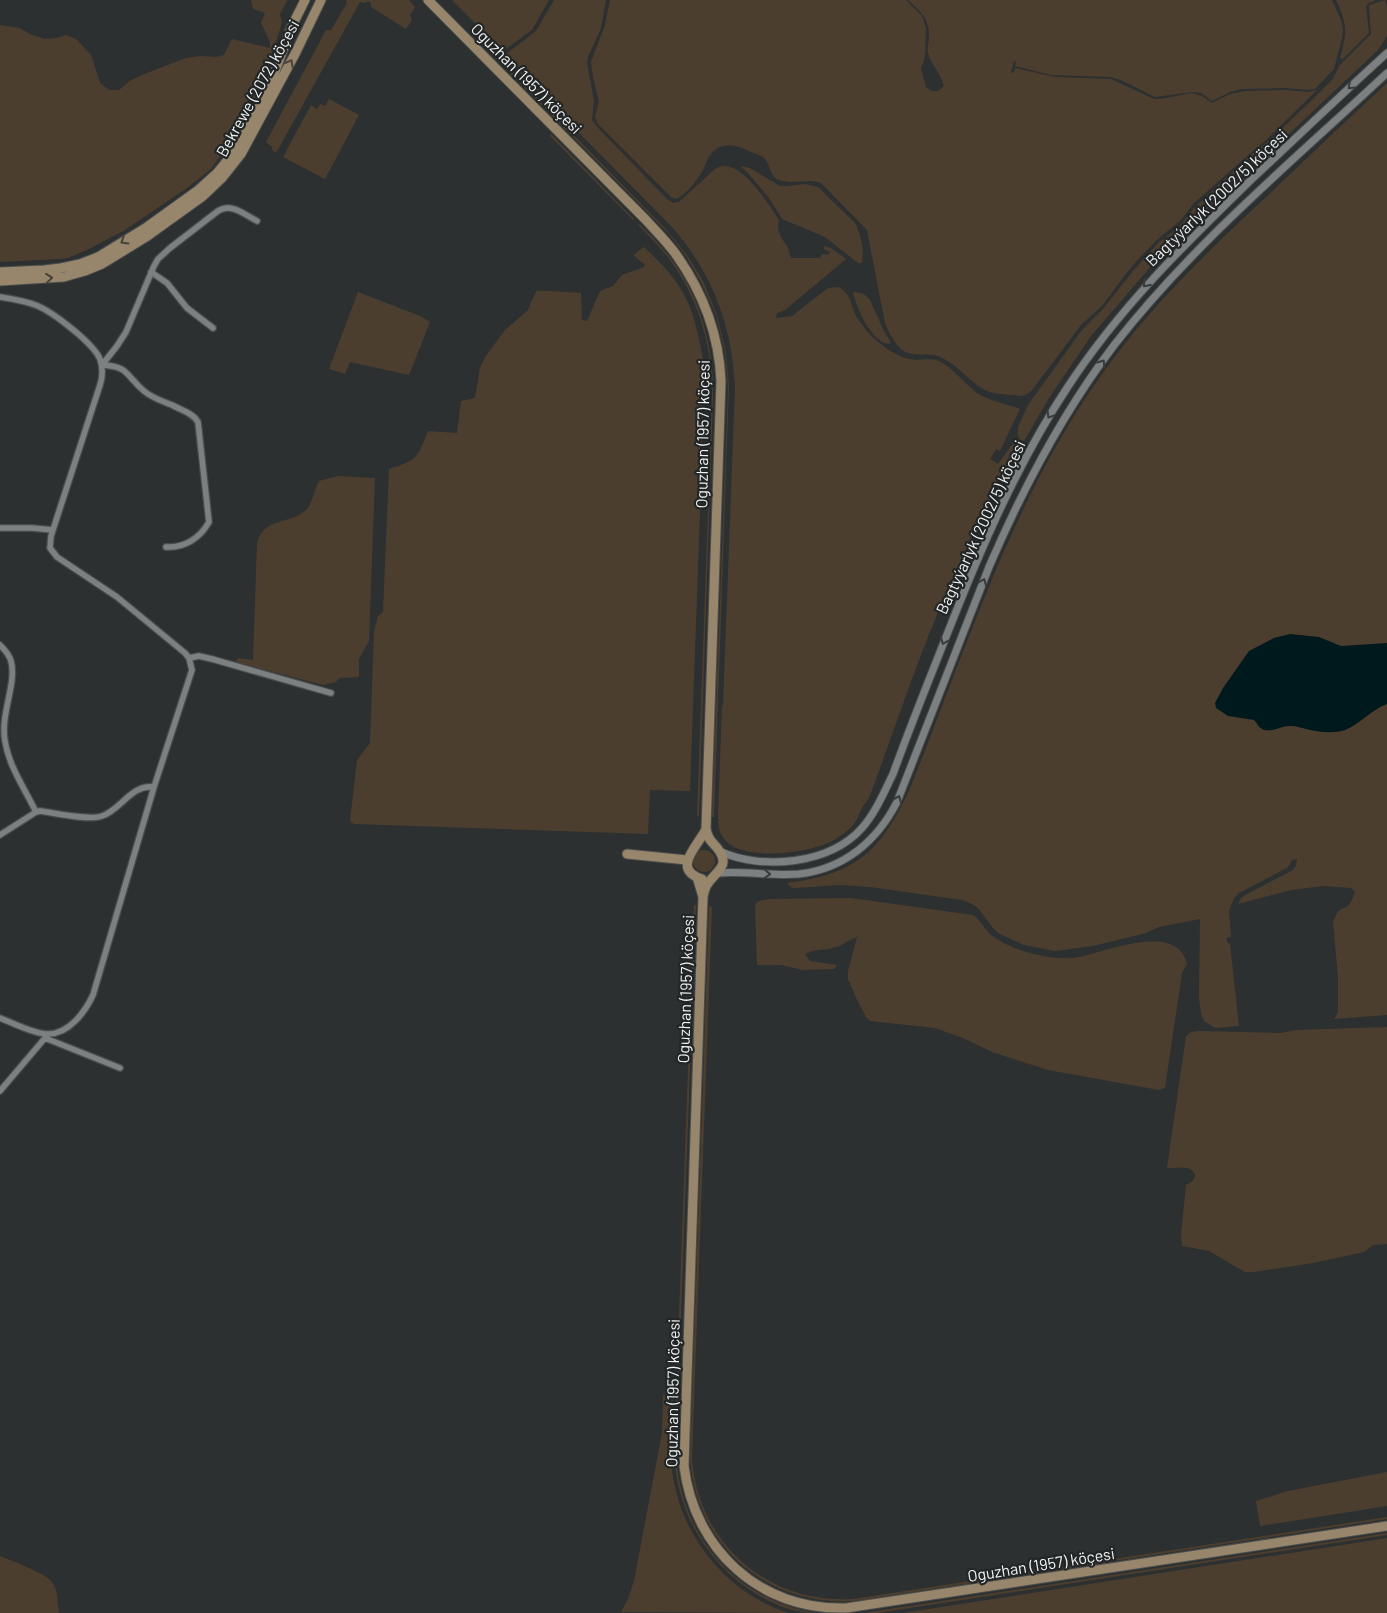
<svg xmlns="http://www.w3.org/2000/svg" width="1387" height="1613" font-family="Barlow,sans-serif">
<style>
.green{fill:#4c3e2f}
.water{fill:#00191c}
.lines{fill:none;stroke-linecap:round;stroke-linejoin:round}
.minor-casing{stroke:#4a4d4d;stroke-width:8}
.tertiary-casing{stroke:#4a4d4d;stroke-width:9}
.secondary-casing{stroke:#4a4d4d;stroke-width:11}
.minor{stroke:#7c8080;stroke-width:5.5}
.tertiary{stroke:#7c8080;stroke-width:7}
.secondary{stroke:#98866c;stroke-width:9}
.oneway{stroke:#46433b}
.oneway2{stroke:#393c3c}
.labels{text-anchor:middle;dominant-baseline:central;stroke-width:4.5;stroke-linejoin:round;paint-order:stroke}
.street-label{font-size:16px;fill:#f1f3f3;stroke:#232626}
</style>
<rect width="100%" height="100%" fill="#2d3030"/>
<path class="green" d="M 251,0 L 287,0 L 280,14 L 282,23 L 263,81 L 254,102 L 229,143 L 211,169 L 187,188 L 125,230 L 87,250 L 68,258 L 59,259 L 0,262 L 0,25 L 19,28 L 32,35 L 45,39 L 57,38 L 66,35 L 76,39 L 91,55 L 100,83 L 109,90 L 119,90 L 131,80 L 147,73 L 186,58 L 201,56 L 216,57 L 224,55 L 232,39 L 270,48 L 270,42 L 261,23 L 265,13 L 253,9 Z
M 346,0 L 409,0 L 415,7 L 410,15 L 412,20 L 406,29 L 371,7 L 371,3 L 368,1 L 365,3 L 360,2 L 276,153 L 272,150 L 272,147 L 266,142 L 326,30 L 331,30 L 347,3 Z
M 452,0 L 549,0 L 532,30 L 499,54 L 484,38 L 473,21 Z
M 554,0 L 606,0 L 601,28 L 588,57 L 587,63 L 594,101 L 592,120 L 599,129 L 667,199 L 673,203 L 679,202 L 715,169 C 738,153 768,204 779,220 C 776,231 781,237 787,246 C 789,250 790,254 791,258 L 820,258 L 822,254 L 828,255 L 830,252 L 824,249 L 824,246 L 831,248 L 846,259 L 785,310 L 777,313 L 776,318 L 793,316 L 797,312 L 828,288 L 839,287 C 853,297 849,302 856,316 C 862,326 870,335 878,342 C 889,351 902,359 916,360 C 924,360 931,358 939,361 C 954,369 964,383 977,393 C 989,401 1007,404 1020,409 L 1000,451 L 996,449 L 990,459 L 998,464 L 1011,446 L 1014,444 L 1019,445 C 993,493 969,542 947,592 C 917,659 895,729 869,798 C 866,802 863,806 861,810 C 859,814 858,818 856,821 C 852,828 843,834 836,839 C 813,853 746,862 726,841 C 719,834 718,825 718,816 L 722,706 L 723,705 L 735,387 C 732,325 712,272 671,226 L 511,64 L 502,57 L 536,31 Z
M 610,0 L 906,0 L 922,16 L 926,28 L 925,56 L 921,69 L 926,87 L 932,91 L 938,91 L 944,86 C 941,74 931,64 928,53 C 927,48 929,42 929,37 C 930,19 920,11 908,0 L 1332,0 L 1341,20 L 1343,31 L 1342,38 L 1334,69 L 1315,89 L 1308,90 L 1285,88 L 1241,89 L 1230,92 L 1212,101 L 1201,93 L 1193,92 L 1155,97 L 1123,81 L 1111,77 L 1051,75 L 1015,66 L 1016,62 L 1014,61 L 1011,72 L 1014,73 L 1015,68 L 1056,77 L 1111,79 L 1154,99 L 1161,99 L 1192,93 L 1202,96 L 1212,103 L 1230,94 L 1246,91 L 1284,90 L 1309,92 L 1317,90 L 1269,137 L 1194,203 L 1180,221 L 1159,238 L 1142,255 L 1128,271 L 1102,306 L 1081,325 L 1032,390 C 1025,397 1021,396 1012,395 C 1003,394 993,394 985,390 C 968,381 958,364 938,356 C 927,352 911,358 901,349 C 894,342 888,332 885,323 L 867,230 L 821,183 C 807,178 793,185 779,180 C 770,177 771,166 765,159 C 762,155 756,154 751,152 C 735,144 719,140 708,158 C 706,162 705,167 702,172 C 696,181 686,195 676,199 L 671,197 L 598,124 L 595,116 L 599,102 L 593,77 L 591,62 L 605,25 Z
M 1336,0 L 1376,0 L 1369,3 L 1366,6 L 1369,33 L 1343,59 L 1340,58 C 1347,32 1348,25 1336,0 Z
M 1385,0 L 1387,7 L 1387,36 L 1378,50 L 1185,232 L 1152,265 L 1091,336 L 1049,398 L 1024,441 L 1019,439 L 1018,434 L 1018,427 L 1028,405 L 1082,330 L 1103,309 L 1133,271 L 1159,242 L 1179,227 L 1194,208 L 1247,158 L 1271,139 L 1315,97 L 1333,79 L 1339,66 L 1371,34 L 1369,5 Z
M 486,46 L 665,228 L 687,255 L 703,281 L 717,315 L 726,352 L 729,386 L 714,817 L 712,817 L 728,387 L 725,352 L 716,315 L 701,282 L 686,256 L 669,234 L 485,48 Z
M 1387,83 L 1387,1015 L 1334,1019 L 1338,1012 L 1338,977 L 1333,922 L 1338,911 L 1348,906 L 1352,900 L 1355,892 L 1351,888 L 1323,886 L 1291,890 L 1238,904 L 1241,898 L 1245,895 L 1293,870 L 1296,865 L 1297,859 L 1292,860 L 1290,864 L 1287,868 L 1239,893 L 1234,898 L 1229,911 L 1231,937 L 1227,937 L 1227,942 L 1230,944 L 1239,1026 L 1215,1028 L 1204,1021 L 1201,1013 L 1199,998 L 1200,919 L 1159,927 L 1146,933 L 1093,946 L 1055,951 L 1024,945 L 998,933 L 993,928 L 978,908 L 972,904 L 962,900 L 870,887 L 840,885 L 795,888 L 792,888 L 787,883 C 858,874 882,850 911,786 C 967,647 1012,501 1100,377 C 1146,311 1205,254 1264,199 C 1305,160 1346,121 1387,83 Z
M 329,99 L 359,115 L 325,179 L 283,157 L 311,105 L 317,109 L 320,104 L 325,106 Z
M 551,134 L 634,219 L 633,220 L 550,136 Z
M 740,166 L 750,168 L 780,186 L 787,186 L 805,184 L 818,187 L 856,224 L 861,239 L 863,250 L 862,263 L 858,263 L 825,237 L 782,219 L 769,198 L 748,173 Z
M 639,224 C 652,236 664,249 675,264 C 702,302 714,351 713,398 L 699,817 L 697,816 L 712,397 C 713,347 698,296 667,256 C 658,245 648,235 638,225 Z
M 644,247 C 657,259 671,273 680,288 C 696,312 700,344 705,371 L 690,791 L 650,790 L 648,834 L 354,824 L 350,821 L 357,760 L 370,743 L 374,631 L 378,616 L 383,612 L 389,469 C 417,460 417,459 428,431 L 457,433 L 461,401 L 475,398 L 480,368 L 485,357 L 505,330 L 528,310 L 536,291 L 550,291 L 581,293 L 582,320 L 587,321 L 600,291 L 613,286 L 622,275 L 644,267 L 645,265 L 633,255 Z
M 358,292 L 420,316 L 430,322 L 409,375 L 350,362 L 345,374 L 329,369 Z
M 853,292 C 861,292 865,294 870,300 L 883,329 L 890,341 L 890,344 C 872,344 856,307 853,292 Z
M 338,476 L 375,478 L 369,641 L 359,659 L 359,677 L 339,678 L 336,682 L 323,685 L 236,662 L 238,658 L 253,660 L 257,544 C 263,516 291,525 306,510 C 313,503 314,490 319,481 Z
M693 861a11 11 0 1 1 22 0a11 11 0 1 1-22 0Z
M 851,898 L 973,915 C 981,920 984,929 991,935 C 1006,947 1030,954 1048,957 C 1059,958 1069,959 1079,957 C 1106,952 1177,921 1187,964 L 1182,973 L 1165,1088 L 1159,1090 L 1048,1070 L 992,1052 L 963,1038 L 935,1028 L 870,1021 L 866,1017 L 857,1000 L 848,979 L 848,971 L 857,937 C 849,939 844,945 836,947 C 825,951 816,948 805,954 L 810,961 L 837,965 L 834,969 L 803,970 L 781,965 L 757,965 L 755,906 L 757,902 L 763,900 L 772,899 Z
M 694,905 L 696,905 L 676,1452 C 679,1534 734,1599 815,1613 C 795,1613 775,1605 758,1595 C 707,1565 676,1511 674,1452 Z
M 709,906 L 712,907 L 692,1458 C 698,1544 768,1604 853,1599 L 1387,1517 L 1387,1519 L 854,1601 C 767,1607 696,1545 690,1458 Z
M 1387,1027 L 1387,1244 L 1373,1245 L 1364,1252 L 1313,1263 L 1254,1272 L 1245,1272 L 1209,1251 L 1182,1246 L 1181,1235 L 1186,1185 C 1192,1182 1195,1180 1195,1174 C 1189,1164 1177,1169 1167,1168 L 1186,1036 L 1191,1032 L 1198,1031 L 1281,1033 L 1296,1030 Z
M 673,1394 C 672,1419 669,1445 672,1470 C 680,1535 725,1592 788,1613 L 621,1612 L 628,1599 L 634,1581 L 662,1433 L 663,1395 Z
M 1387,1472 L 1387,1506 L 1260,1526 L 1256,1501 L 1288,1491 Z
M 1387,1533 L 1387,1535 L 877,1613 L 863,1613 Z
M 1387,1538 L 1387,1613 L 903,1613 Z
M 0,1556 C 12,1561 45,1573 52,1582 C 58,1590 58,1604 59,1613 L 0,1613 Z"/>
<path class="water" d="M 1290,634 L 1319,637 L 1341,646 L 1387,643 L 1387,704 C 1371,710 1360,724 1345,730 C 1334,734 1317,732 1306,729 C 1301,728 1297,726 1291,726 C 1282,725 1274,732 1265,730 C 1259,729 1258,724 1254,720 L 1228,716 L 1216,708 L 1215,703 L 1223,688 L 1249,651 L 1274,638 Z"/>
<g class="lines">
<defs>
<path id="minor" d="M 151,272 L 167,283 L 187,308 L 213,328
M 0,297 C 13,299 26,301 38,306 C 54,313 93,343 100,359 C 103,368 103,376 100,385 L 51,536 L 50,548 L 57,557 L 117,597 L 185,653 L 189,658 L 192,670 L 154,787 L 93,995 C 85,1012 69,1034 48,1034 C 34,1034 13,1023 0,1018
M 102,365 C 129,366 126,376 144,391 C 152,398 162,401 172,405 C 181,410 193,413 198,422 L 209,522 C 200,538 185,548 166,547
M 102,365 L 117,346 L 126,332 L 154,266 L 158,259 L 170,248 L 218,211 C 231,202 245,215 257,221
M 0,528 L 32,528 L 53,530
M 0,645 C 4,649 9,654 11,661 C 17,684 0,714 5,741 C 9,767 25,789 36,812
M 189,658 L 199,656 L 212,659 L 331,693
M 0,835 L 36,812 L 40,811 C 55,813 89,821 102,816 C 121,810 131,784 154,787
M 0,1091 L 45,1038 L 120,1068"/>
<path id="tertiary" d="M 719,851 C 763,871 830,864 862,828 C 876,812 884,792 893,774 C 910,727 929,680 948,632 C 981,548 1017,464 1067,388 C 1120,307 1184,245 1253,178 C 1298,136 1342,94 1387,53
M 719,873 C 745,871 772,876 799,874 C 844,869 877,841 897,802 L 989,567 C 1023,488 1063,412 1115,344 C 1194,243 1294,160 1387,73"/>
<path id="secondary" d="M 428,0 L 645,219 C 655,230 666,241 675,253 C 703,292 719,334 721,381 L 706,829 C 709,843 714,842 720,852 C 729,866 716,872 709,882 C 705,886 704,892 703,897 L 697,877
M 0,272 L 44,270 L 61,268 L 80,264 L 98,257 L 147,227 L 197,191 L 217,173 L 236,150 L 269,88 L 291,28 L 305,0
M 0,281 L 64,277 L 85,271 L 102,264 L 146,237 L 203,196 L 222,178 L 241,154 L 295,54 L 321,0
M 627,854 L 687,860
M 702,879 C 670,869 699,845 706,829
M 703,897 L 684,1466 C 694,1549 760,1611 846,1608 L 1387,1526"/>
</defs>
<use href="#minor" class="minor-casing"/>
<use href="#tertiary" class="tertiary-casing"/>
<use href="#secondary" class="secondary-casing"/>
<use href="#minor" class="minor"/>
<use href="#tertiary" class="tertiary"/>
<use href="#secondary" class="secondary"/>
</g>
<defs><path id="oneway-chevron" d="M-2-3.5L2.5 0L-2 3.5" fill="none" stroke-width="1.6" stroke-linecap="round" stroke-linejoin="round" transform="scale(1.25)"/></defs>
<g class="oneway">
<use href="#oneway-chevron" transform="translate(290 63) rotate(-62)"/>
<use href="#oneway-chevron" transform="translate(124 241) rotate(149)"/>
<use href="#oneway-chevron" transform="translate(49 278) rotate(-6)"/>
</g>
<g class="oneway2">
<use href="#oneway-chevron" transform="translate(1351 86) rotate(137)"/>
<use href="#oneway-chevron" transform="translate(1146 284) rotate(132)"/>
<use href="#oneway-chevron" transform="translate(1102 363) rotate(-55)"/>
<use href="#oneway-chevron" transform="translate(1050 415) rotate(121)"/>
<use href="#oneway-chevron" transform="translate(983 582) rotate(-68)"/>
<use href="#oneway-chevron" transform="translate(944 641) rotate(112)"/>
<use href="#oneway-chevron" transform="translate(898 799) rotate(-66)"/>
<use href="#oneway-chevron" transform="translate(767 874) rotate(2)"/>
</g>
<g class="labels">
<g class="street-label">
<text transform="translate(527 78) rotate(45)">Oguzhan (1957) köçesi</text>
<text transform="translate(257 88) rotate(-61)">Bekrewe (2072) köçesi</text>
<text transform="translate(1216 197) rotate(-44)">Bagtyýarlyk (2002/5) köçesi</text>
<text transform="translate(702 434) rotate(-89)">Oguzhan (1957) köçesi</text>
<text transform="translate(980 527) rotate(-65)">Bagtyýarlyk (2002/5) köçesi</text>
<text transform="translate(685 989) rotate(-88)">Oguzhan (1957) köçesi</text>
<text transform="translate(672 1393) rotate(-89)">Oguzhan (1957) köçesi</text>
<text transform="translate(1041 1564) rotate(-9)">Oguzhan (1957) köçesi</text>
</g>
</g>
</svg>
